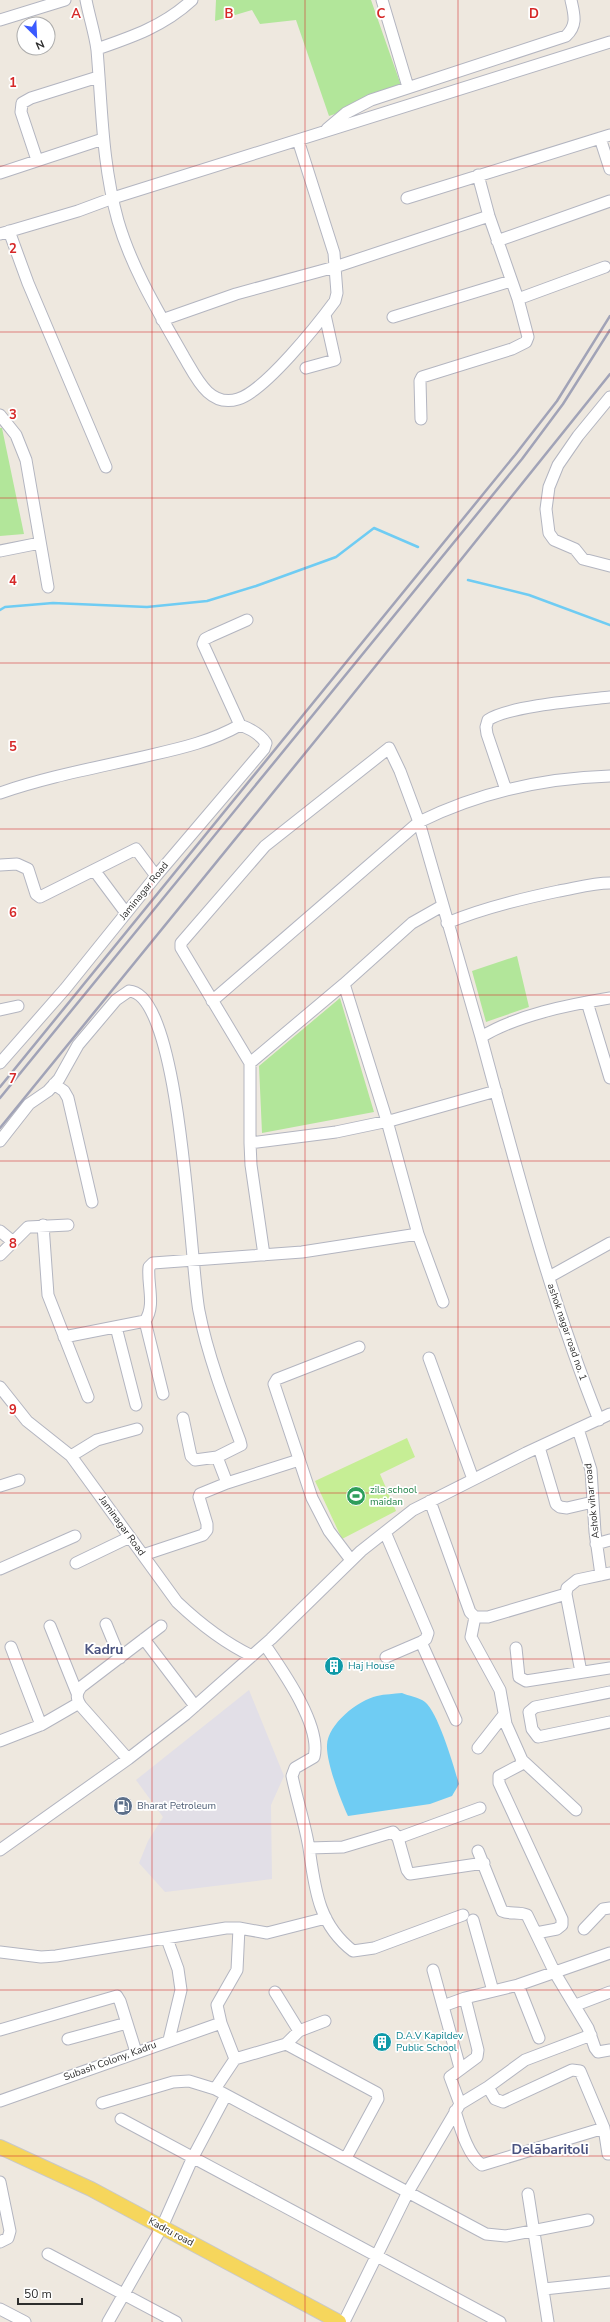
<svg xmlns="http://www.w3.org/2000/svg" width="610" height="2322" font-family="'Nunito Sans',sans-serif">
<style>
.industrial{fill:#e2dfe7}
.green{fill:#b2e69a}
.pitch{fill:#c6ee95}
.water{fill:#6fccf3}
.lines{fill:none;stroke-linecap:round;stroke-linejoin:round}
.stream{stroke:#6fccf3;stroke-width:2.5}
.minor-casing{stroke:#b3b5c0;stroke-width:13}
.major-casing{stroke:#c8c8c8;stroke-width:16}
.minor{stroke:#fff;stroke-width:11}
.major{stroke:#f6d65c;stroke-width:14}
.rail{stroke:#a1a3b7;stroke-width:2.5}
.grid{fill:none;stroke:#d62828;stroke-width:1;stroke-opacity:0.55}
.labels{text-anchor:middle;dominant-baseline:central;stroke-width:3.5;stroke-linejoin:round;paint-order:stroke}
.street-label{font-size:10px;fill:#2d2d2d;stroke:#fff}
.leisure-label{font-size:10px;fill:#27864d;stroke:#fff;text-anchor:start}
.culture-label{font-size:10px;fill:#0d838f;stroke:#fff;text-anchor:start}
.service-label{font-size:10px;fill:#4e5e75;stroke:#fff;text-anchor:start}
.district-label{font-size:14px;font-weight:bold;fill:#4a5380;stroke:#fff}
.grid-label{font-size:13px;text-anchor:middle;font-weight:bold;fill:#d62828;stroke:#fff;stroke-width:3.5;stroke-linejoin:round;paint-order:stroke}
</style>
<rect width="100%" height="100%" fill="#eee8df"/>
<path class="industrial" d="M 249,1690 L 284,1776 L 271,1805 L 272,1879 L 165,1892 L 139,1863 L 148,1841 L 163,1817 L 136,1780 Z"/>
<path class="green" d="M 216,0 L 371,0 L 403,91 L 329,116 L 296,20 L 260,24 L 252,10 L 215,21 Z
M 0,428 L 2,428 L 24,534 L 0,536 Z
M 517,956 L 529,1007 L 486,1022 L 472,971 Z
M 340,998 L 374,1112 L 262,1133 L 259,1066 Z"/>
<path class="pitch" d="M 407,1438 L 415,1457 L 380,1474 L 396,1511 L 342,1539 L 315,1481 Z"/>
<path class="water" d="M 402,1693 C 408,1696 419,1697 425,1702 C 438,1712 454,1767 459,1784 L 452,1796 L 430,1804 L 348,1816 C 341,1801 326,1762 327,1745 C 328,1724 358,1700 377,1696 C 385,1694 394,1694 402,1693 Z"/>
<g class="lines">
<path class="stream" d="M 468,580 L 529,595 L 610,625
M 0,610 L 5,607 L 53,603 L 147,607 L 207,601 L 256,586 L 336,557 L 374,528 L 418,547"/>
<defs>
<path id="minor" d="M 86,0 C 89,16 95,34 97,50 C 102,108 102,164 118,221 C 132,269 159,313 184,357 C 196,377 209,408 238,399 C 265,391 318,324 335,301 L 337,293 L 335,267 L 489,216
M 382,0 L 408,87
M 0,20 L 65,0
M 97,49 C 132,37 164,26 192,0
M 327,129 L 346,113 L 371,100 L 566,36 C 578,25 574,14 571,0
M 600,138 L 610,169
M 37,160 L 21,112 L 22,103 L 31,98 L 98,77
M 0,173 L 103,139
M 407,198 L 610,135
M 9,231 L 28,283 L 106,467
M 0,234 L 78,211 L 113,198 L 610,42
M 497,241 L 610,201
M 518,299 L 605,267
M 393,317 L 511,281
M 162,320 L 236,294 L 335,267 L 334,253 L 298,140
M 306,368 L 335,360 L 325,315
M 610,397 L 578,436 L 558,465 L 549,487 L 546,509 L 549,533 L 554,540 L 575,549 L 583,559 L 610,566
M 0,415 L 16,435 L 26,460 L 48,587
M 421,419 L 420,381 L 422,377 L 512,349 L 526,342 L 528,337 L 518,299 L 489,216 L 478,175
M 0,551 L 40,543
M 506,790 L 487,734 L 486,727 L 488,720 C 508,706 583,700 610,697
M 0,793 C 49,776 100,767 151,755 C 182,748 212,741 240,725 L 203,644 L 205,639 L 211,636 L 247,620
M 0,865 L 17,864 L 28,869 L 36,894 L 40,897 L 136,849 L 156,876
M 94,870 L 126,913
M 447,923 C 483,908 520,899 559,891 C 576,888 593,883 610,883
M 344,984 L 387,1121 L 418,1234 L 443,1302
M 212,1001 L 419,822 C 478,793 544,778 610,776
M 587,1002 L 610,1078
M 0,1010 L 18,1006
M 481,1037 L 419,822 L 400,771 L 389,748 L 265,846 L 181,943 L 181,948 L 250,1063 L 250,1143 L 336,1132 L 393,1120 L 496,1091
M 0,1063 L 65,989 L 156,876 L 264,749 L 266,743 C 260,734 251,729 240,725
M 250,1063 L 344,984 L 412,923 L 442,906
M 54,1084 L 64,1091 L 68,1098 L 92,1202
M 0,1141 L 29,1104 L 48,1091 L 59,1079 L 78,1045 L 116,1000 L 129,991 C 182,993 190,1267 199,1311 C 207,1353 225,1401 240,1441 L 241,1445 L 217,1457
M 250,1143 L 251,1165 L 264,1255
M 43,1225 L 48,1295 L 88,1397
M 0,1231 L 12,1241
M 0,1255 L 28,1227 L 68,1225
M 549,1277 L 610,1243
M 145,1321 C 156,1305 147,1285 149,1267 L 153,1263 L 302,1252 L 418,1234
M 116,1327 L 136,1405
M 64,1337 L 145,1321 L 163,1394
M 429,1358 L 473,1479
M 0,1387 L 27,1421 L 71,1456 L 177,1602 C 198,1622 225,1643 252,1656
M 183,1418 L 191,1456 L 195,1460 L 217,1457 L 227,1483 L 299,1460
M 599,1420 C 549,1296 516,1166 481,1037 C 517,1015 568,1005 610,998
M 578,1429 L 591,1470 L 595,1532 L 601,1575
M 539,1447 L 556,1504 L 560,1507 L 567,1508 L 593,1502
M 71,1456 L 97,1440 L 137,1429
M 0,1486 L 19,1480
M 430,1501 L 470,1612 L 475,1617 L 488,1617 L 566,1594
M 385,1532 L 428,1633 L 426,1639 L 421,1642 L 386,1657
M 596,1544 L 610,1540
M 143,1555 L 203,1535 L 207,1530 L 207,1524 L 199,1497 L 200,1494 L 227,1483
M 351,1560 L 329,1531 L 312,1498 L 274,1384 L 277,1379 L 359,1347
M 76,1563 L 130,1537
M 0,1569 L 75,1536
M 475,1617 L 471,1637 L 500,1690 L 506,1724 L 522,1760 L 520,1765 L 499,1776 L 499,1783 L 562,1919 L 562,1925 L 557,1929 L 536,1933
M 106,1624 L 120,1658
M 50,1626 L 77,1693
M 144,1639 L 195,1706
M 421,1642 L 456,1720
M 265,1645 C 282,1670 322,1726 314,1757 L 295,1768 L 292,1776 C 297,1800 305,1824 309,1848 C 315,1889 318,1924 353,1951 L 374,1948 L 463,1915
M 11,1647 L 41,1725
M 516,1648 L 519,1677 L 526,1681 L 610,1668
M 581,1672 L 566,1594 L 567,1588 L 577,1580 L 610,1573
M 610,1692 L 535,1707 L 529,1712 L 532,1729 L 538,1737 L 610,1722
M 0,1741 L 41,1725 L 79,1703
M 478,1748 L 503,1716
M 128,1759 L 81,1706 C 76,1698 76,1694 81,1687 L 161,1626
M 522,1760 L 576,1810
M 398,1838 L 480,1808
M 309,1848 L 343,1847 L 393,1832 L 398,1838 L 407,1870 L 410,1874 L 484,1863
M 0,1850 L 128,1759 L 186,1714 L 271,1639 L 361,1551 L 413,1510 L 526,1453 L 610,1414
M 478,1851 L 502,1911 C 510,1915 518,1911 527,1915 L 555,1973 L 588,2028 L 595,2048 L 598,2052 L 610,2050
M 473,1920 L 493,1991
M 584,1929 L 603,1909 L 610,1908
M 167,1939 L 178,1969 L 181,1990 L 169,2040
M 0,1952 L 41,1957 L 56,1956 L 226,1928 L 239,1928 L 267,1933 L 326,1918
M 433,1970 L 460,2068
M 518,1985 L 539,2038
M 275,1992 L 299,2031
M 576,2005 L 610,1992
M 443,2006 L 465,1998 L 518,1985 L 610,1953
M 325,2021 L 299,2031 L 286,2044 L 235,2059 L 215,2089 L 486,2234 L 506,2236 L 588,2220
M 0,2030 L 117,1996 L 120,2001 L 136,2052
M 68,2039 L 127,2023
M 286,2044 L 377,2093 L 378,2099 L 346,2158
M 235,2059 L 221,2023 L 217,2005 L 237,1970 L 239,1928
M 488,2087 L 495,2099 L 503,2102 L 572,2070 L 580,2071 L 604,2128 L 608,2154
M 0,2101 L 221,2023
M 102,2103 L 173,2082 L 189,2081 L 215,2089
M 460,2104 L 450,2077 L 477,2057 L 478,2050 L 465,1998
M 455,2111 C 460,2127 468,2156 482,2165 L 604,2128
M 121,2119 L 500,2322
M 0,2182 L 10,2231 L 8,2238 L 0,2242
M 528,2194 L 548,2322
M 48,2254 L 176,2322
M 544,2289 L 610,2282
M 0,2309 L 25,2322
M 108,2322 L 162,2227 L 193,2157 L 226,2095
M 344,2322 L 408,2192 L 460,2104 L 488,2087 L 525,2060 L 591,2035"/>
<path id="major" d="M 0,2147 L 91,2189 L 339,2322"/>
</defs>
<use href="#minor" class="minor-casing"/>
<use href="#major" class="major-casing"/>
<use href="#minor" class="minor"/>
<use href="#major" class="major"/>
<path class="rail" d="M 0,1087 L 515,455 L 557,401 L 610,316
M 0,1098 L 522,459 L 563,404 L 610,330
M 0,1128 L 337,714 L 610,374"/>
</g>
<path class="grid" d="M 152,0 L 152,2322M 305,0 L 305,2322M 458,0 L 458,2322M 0,166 L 610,166M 0,332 L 610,332M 0,498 L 610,498M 0,663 L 610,663M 0,829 L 610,829M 0,995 L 610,995M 0,1161 L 610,1161M 0,1327 L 610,1327M 0,1493 L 610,1493M 0,1659 L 610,1659M 0,1824 L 610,1824M 0,1990 L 610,1990M 0,2156 L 610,2156"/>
<defs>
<symbol id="stadium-disc" viewBox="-11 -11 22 22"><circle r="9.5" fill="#2e9e5b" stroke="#fff"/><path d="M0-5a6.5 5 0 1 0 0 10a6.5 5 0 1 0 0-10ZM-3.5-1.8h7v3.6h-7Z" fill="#fff"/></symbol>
<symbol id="building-disc" viewBox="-11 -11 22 22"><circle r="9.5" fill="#0f9aa8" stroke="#fff"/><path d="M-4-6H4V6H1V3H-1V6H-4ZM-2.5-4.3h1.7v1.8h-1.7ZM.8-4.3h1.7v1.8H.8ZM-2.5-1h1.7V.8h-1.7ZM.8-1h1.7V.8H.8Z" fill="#fff"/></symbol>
<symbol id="fuel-disc" viewBox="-11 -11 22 22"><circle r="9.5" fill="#5c6f8a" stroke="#fff"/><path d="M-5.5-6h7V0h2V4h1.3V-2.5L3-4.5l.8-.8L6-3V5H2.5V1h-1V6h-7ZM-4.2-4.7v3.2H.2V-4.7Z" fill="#fff"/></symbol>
</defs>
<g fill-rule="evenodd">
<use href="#stadium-disc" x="345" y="1485" width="22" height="22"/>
<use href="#building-disc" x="323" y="1655" width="22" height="22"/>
<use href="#fuel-disc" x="112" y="1795" width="22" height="22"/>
<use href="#building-disc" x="371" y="2031" width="22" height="22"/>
</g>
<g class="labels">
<g class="street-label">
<text transform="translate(144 891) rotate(-51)">Jaminagar Road</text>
<text transform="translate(567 1332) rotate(71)">ashok nagar road no. 1</text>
<text transform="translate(592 1501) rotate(-96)">Ashok vihar road</text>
<text transform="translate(122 1526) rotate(54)">Jaminagar Road</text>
<text transform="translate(110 2061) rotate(-20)">Subash Colony, Kadru</text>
<text transform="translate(171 2232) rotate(28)">Kadru road</text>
</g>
<g class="leisure-label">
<text x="370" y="1490">zila school<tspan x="370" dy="12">maidan</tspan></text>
</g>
<g class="culture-label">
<text x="348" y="1666">Haj House</text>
<text x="396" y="2036">D.A.V Kapildev<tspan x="396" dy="12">Public School</tspan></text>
</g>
<g class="service-label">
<text x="137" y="1806">Bharat Petroleum</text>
</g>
<g class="district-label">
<text x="104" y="1649">Kadru</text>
<text x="550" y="2149">Delābaritoli</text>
</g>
</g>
<g class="grid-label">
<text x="76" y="18">A</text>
<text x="229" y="18">B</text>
<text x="381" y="18">C</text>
<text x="534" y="18">D</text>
<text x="13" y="87">1</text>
<text x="13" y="253">2</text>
<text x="13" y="419">3</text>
<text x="13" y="585">4</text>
<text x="13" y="751">5</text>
<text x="13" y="917">6</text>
<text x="13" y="1083">7</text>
<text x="13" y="1248">8</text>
<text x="13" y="1414">9</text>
</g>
<g transform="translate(36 36) rotate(156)"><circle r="19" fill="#ffffff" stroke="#ababab"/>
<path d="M0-3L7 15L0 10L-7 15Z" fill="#3b5aff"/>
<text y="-6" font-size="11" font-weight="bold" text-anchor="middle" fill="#2d2d2d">N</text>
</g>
<path d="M18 2298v6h64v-6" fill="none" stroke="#2d2d2d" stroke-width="2"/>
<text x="24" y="2298" font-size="12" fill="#2d2d2d" stroke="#ffffff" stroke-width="3" paint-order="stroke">50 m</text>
</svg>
